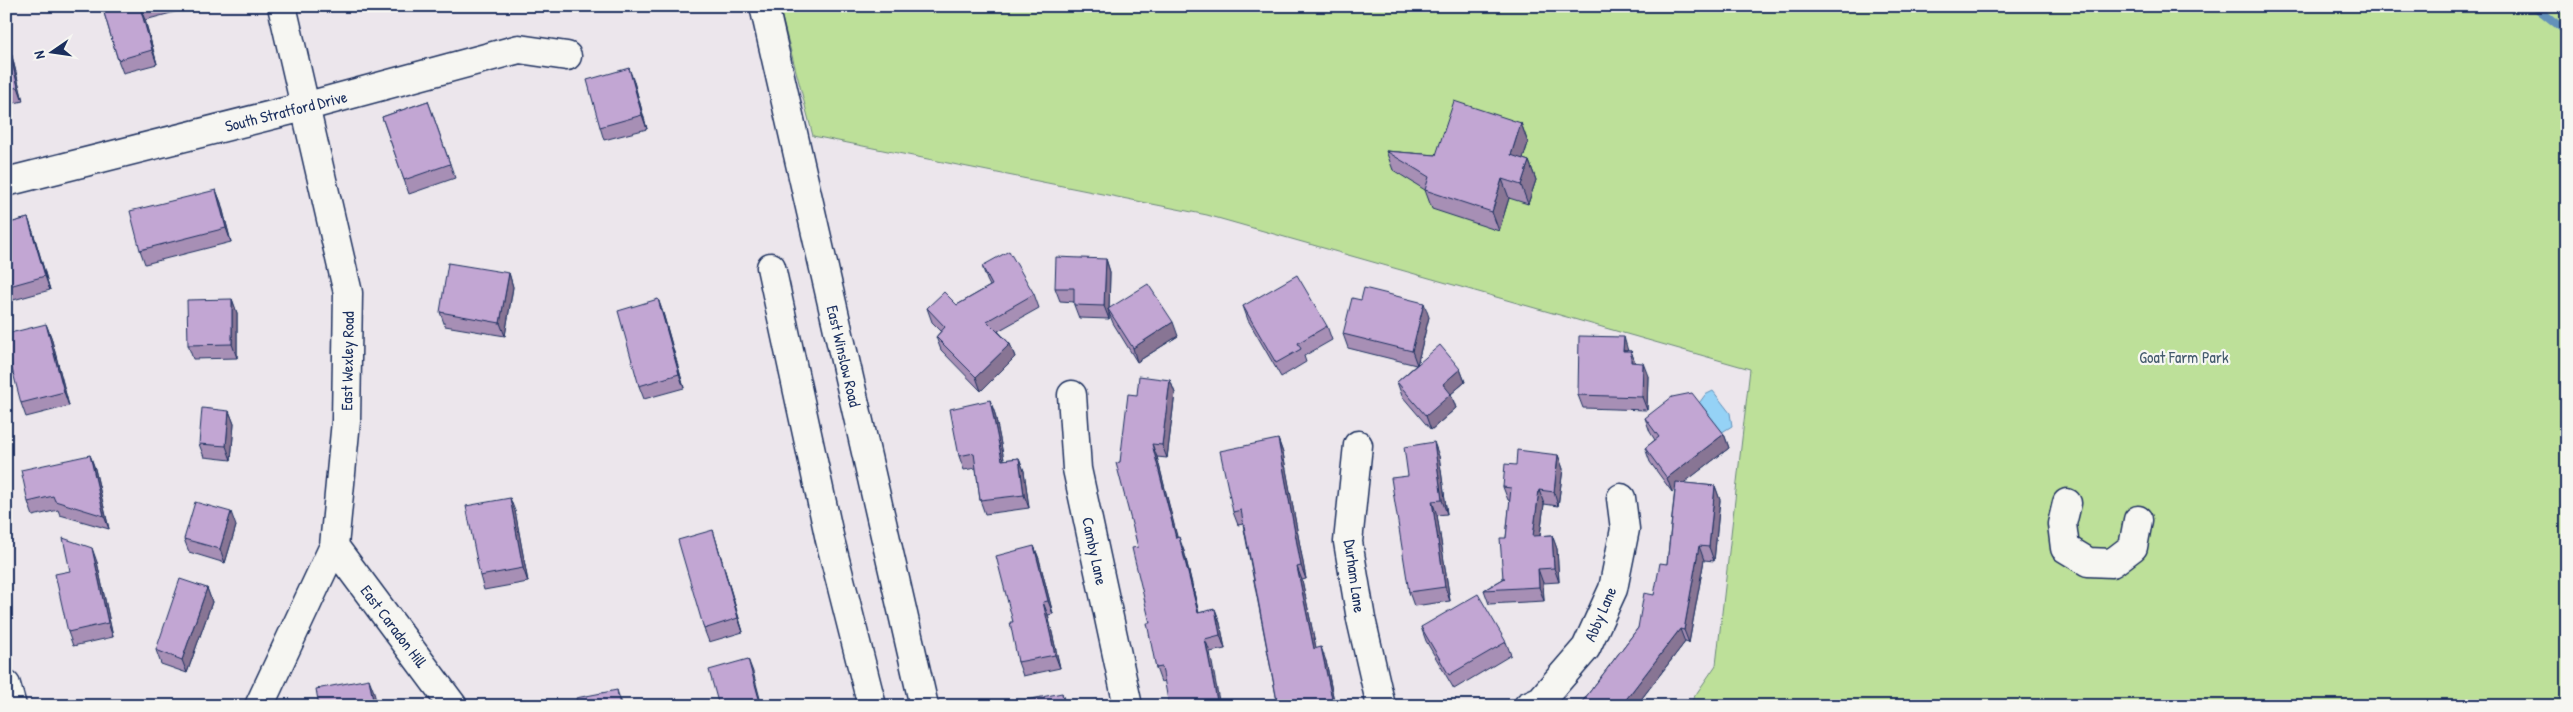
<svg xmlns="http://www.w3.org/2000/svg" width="2573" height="712" font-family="'Patrick Hand',sans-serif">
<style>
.green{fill:#bde099;stroke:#6c887c}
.water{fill:#95d2f6;stroke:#6491b9}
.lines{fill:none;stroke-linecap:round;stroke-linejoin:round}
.stream{stroke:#6491b9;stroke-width:8}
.minor-casing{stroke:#1b2f5e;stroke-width:31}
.major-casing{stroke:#1b2f5e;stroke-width:31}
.minor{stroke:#f6f6f2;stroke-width:28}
.major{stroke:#f6f6f2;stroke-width:28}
.wall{fill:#a78fb5;stroke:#1b2f5e}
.shaded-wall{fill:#887494;stroke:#1b2f5e}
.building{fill:#c2a6d3;stroke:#1b2f5e}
.labels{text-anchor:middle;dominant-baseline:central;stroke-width:4.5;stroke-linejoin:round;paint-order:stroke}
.street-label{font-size:16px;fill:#1b2f5e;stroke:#f6f6f2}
.park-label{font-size:16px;fill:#445b6d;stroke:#f6f6f2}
</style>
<rect width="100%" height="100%" fill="#ece6ec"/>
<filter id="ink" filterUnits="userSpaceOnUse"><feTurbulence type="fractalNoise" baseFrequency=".02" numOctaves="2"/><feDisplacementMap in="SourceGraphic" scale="10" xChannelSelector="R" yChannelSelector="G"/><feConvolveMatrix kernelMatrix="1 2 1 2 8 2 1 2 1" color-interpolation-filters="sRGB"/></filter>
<g filter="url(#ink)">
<path class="green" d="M 779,6 L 2567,6 L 2567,706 L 1688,706 L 1716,665 L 1750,369 L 1207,215 L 813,136 Z"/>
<path class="water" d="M 1713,391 L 1730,413 L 1732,426 L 1719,434 L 1697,406 L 1705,395 Z"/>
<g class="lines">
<path class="stream" d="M 2534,6 L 2567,32"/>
<defs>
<path id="minor" d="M 6,182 L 304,107 L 519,49 L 567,56
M 771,267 L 830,540 L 872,706
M 1072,395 L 1077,469 L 1128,706
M 1358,445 L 1348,542 L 1361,619 L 1381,706
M 2067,503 L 2062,524 L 2065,548 L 2088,562 L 2112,563 L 2133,547 L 2138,520
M 334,546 L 453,706
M 6,685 L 12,706
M 259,706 L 334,546 L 346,421 L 348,293 L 282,6
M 1528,706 L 1541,700 L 1586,648 L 1613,589 L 1625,529 L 1621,498"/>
<path id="major" d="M 764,6 L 924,706"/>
</defs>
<use href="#minor" class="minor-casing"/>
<use href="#major" class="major-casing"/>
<use href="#minor" class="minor"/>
<use href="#major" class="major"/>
</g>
<path class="wall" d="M 102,6 L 185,6 L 186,9 L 145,20 L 157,64 L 123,73 L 118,60 Z
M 6,36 L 10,48 L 23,101 L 6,105 Z
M 634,82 L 647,129 L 604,140 L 600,127 Z
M 428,101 L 455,178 L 409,194 L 382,117 Z
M 1521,123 L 1528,143 L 1523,159 L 1529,161 L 1536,180 L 1528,204 L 1509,198 L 1499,231 L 1432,209 L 1425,190 L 1393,170 L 1386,151 L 1436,155 Z
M 216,190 L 221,203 L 231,242 L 145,264 L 140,250 Z
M 28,218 L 33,232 L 50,290 L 6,302 L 6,224 Z
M 1106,259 L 1110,272 L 1109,308 L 1178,336 L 1137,362 L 1113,323 L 1109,313 L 1109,319 L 1079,318 L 1074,305 L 1074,302 L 1060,301 L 1055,288 Z
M 982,266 L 1034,294 L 1039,308 L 998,331 L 1010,344 L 1015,357 L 981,391 L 941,350 L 936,337 L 941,331 L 932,322 L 927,308 L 957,305 L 990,286 L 987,280 Z
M 509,273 L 513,287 L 505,336 L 445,326 L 440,312 Z
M 232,299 L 237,313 L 237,358 L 193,359 L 188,345 Z
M 658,299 L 663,313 L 684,388 L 644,399 L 639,386 Z
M 1243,306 L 1327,326 L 1332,340 L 1304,356 L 1306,362 L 1281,377 L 1248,320 Z
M 1429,317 L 1417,365 L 1460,369 L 1465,382 L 1451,394 L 1456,408 L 1431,430 L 1402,396 L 1397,382 L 1416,365 L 1348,348 L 1343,334 Z
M 46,324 L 51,337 L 69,406 L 26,417 L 21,403 Z
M 1628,351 L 1631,351 L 1635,363 L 1648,376 L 1647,410 L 1583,408 L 1578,395 Z
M 1170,380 L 1175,393 L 1167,458 L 1157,457 L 1177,538 L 1184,551 L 1199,613 L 1215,609 L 1220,623 L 1225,649 L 1210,652 L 1165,681 L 1161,682 L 1156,668 L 1150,623 L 1138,547 L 1120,462 L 1137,395 Z
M 990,400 L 995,414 L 1004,460 L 1019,458 L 1024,471 L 1029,508 L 985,514 L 980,500 L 976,468 L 964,470 L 959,456 Z
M 229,411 L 234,424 L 231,460 L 204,457 L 199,444 Z
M 1645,418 L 1724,434 L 1729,448 L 1683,483 L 1715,486 L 1720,500 L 1714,561 L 1704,560 L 1689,643 L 1685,642 L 1636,706 L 1579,706 L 1638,628 L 1654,595 L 1667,564 L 1675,489 L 1672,492 L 1650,462 L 1645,448 L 1655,440 L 1650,432 Z
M 1278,439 L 1283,453 L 1306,579 L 1302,580 L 1316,648 L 1326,661 L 1335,706 L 1278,706 L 1243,524 L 1238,525 L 1233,512 Z
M 90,455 L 95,469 L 109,529 L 60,515 L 58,510 L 33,516 L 28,502 Z
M 1558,455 L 1563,469 L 1558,506 L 1544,504 L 1540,536 L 1552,535 L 1557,549 L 1559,582 L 1543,583 L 1544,601 L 1489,604 L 1484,590 L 1503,579 L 1506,538 L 1510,501 L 1508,500 L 1503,487 L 1516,465 Z
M 1439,456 L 1447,514 L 1437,515 L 1450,601 L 1414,606 L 1409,592 L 1408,476 Z
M 515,511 L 528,582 L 484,590 L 480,576 Z
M 236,526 L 225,563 L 189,552 L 184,539 Z
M 717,544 L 743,632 L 709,642 L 704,629 Z
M 1034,546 L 1039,559 L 1053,614 L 1048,615 L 1060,668 L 1023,676 L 1018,662 L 1013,622 Z
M 97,562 L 113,637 L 73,646 L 68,632 L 70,571 Z
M 207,588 L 212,602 L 187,673 L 161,664 L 156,650 Z
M 1421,627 L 1506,642 L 1511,655 L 1454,689 L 1426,641 Z"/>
<path class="shaded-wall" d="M 140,7 L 145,20 L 157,64 L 152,50 Z
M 6,36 L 10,48 L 23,101 L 18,87 Z
M 629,68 L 634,82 L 647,129 L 642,115 Z
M 1521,123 L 1528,143 L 1518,174 L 1511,155 Z
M 1529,161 L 1536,180 L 1528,204 L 1521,185 Z
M 1502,179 L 1509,198 L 1499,231 L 1492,212 Z
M 216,190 L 221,203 L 231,242 L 226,228 Z
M 28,218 L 33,232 L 50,290 L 45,276 Z
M 1106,259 L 1110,272 L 1109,311 L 1108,309 L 1109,313 L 1109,319 L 1104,306 Z
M 509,273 L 513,287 L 505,336 L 500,323 Z
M 232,299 L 237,313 L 237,358 L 232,344 Z
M 658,299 L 663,313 L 684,388 L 679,374 Z
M 1424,303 L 1429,317 L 1417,365 L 1412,351 Z
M 1173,322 L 1178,336 L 1137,362 L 1133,348 Z
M 46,324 L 51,337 L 69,406 L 64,392 Z
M 1624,337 L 1628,351 L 1623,351 Z
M 1010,344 L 1015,357 L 981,391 L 976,377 Z
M 1631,351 L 1636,365 L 1631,362 Z
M 1643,363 L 1648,376 L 1647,410 L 1642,397 Z
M 1460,369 L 1465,382 L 1451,394 L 1456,408 L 1431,430 L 1426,416 L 1443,384 Z
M 1170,380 L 1175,393 L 1167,458 L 1162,445 Z
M 990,400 L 995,414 L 1007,474 L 1002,460 Z
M 229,411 L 234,424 L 231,460 L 226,446 Z
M 1724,434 L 1729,448 L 1672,492 L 1667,478 Z
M 1278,439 L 1283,453 L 1306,579 L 1301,566 Z
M 1434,442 L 1439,456 L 1447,514 L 1442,500 Z
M 1152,444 L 1157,457 L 1181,552 L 1176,538 Z
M 90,455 L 95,469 L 109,529 L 104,516 Z
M 1558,455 L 1563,469 L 1558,506 L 1554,492 Z
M 1019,458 L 1024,471 L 1029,508 L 1024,495 Z
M 1715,486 L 1720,500 L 1714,561 L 1709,547 Z
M 1539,490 L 1544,504 L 1538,550 L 1533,536 Z
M 510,498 L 515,511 L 528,582 L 523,568 Z
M 1432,501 L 1437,515 L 1450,601 L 1445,587 Z
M 231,512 L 236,526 L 225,563 L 220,549 Z
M 713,530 L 717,544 L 743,632 L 738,618 Z
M 1552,535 L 1557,549 L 1559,582 L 1554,568 Z
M 1179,537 L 1184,551 L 1202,627 L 1198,613 Z
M 1034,546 L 1039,559 L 1053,614 L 1048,601 Z
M 1699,546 L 1704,560 L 1689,643 L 1684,630 Z
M 92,548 L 97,562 L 113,637 L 108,623 Z
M 1297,567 L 1302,580 L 1319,662 L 1314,649 Z
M 1538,569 L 1543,583 L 1544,601 L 1539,587 Z
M 207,588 L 212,602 L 187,673 L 182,660 Z
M 1043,602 L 1048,615 L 1060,668 L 1055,655 Z
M 1215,609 L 1220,623 L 1225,649 L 1220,635 Z
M 1680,629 L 1685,642 L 1636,706 L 1621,706 Z
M 1205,639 L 1210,652 L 1220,706 L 1218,706 Z
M 1321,647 L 1326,661 L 1335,706 L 1333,706 L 1333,704 Z
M 748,659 L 753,672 L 762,706 L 761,706 Z
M 369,679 L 374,692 L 377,706 L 374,706 Z
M 617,690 L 621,704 L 622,706 L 620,706 Z
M 1062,693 L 1066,706 L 1064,706 Z"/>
<path class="building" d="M 102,6 L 141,6 L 140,7 L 152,50 L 118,60 Z
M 6,38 L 18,87 L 6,90 Z
M 629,68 L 642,115 L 600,127 L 587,80 Z
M 428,101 L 450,164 L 404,180 L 382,117 Z
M 1454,101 L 1521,123 L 1511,155 L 1529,161 L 1521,185 L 1502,179 L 1492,212 L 1425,190 L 1429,177 L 1386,151 L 1436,155 Z
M 216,190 L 226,228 L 140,250 L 130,211 Z
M 28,218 L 45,276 L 6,287 L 6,224 Z
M 1009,251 L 1034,294 L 987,321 L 1010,344 L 976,377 L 936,337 L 945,327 L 927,308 L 944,292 L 957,305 L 992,285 L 982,266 Z
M 1056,257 L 1106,259 L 1104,306 L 1074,305 L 1074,288 L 1055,288 Z
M 448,263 L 509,273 L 500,323 L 440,312 Z
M 1297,275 L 1327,326 L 1298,343 L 1301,349 L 1276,363 L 1243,306 Z
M 1148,284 L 1173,322 L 1133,348 L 1108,309 Z
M 1364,288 L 1424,303 L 1412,351 L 1343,334 L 1352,298 L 1361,300 Z
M 232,299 L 232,344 L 188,345 L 187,300 Z
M 658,299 L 679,374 L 639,386 L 618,311 Z
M 46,324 L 64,392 L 21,403 L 6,346 L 6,334 Z
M 1579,336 L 1624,337 L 1623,351 L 1631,351 L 1631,362 L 1643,363 L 1642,397 L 1578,395 Z
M 1440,345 L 1460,369 L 1443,384 L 1451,394 L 1426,416 L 1397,382 Z
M 1139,376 L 1170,380 L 1162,445 L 1152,444 L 1176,538 L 1179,537 L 1198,613 L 1215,609 L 1220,635 L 1205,639 L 1218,706 L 1169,706 L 1162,667 L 1156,668 L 1147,623 L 1150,623 L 1132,548 L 1138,547 L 1116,463 L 1120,462 L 1128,394 L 1137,395 Z
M 1692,393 L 1724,434 L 1667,478 L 1645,448 L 1659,437 L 1645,418 L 1672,397 Z
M 990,400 L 1002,460 L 1019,458 L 1024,495 L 980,500 L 974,453 L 959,456 L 950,409 Z
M 202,408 L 229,411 L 226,446 L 199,444 Z
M 1278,439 L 1301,566 L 1297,567 L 1314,649 L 1321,647 L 1333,704 L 1325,706 L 1296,706 L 1296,702 L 1278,706 L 1241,510 L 1233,512 L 1220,451 Z
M 1434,442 L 1442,500 L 1432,501 L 1445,587 L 1409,592 L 1391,478 L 1408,476 L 1404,447 Z
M 1517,450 L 1558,455 L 1554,492 L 1539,490 L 1533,536 L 1552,535 L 1554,568 L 1538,569 L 1539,587 L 1484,590 L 1505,578 L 1503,578 L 1500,538 L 1506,538 L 1511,488 L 1503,487 L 1505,464 L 1516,465 Z
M 90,455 L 104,516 L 55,501 L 53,496 L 28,502 L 21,470 Z
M 1676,482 L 1715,486 L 1709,547 L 1699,546 L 1684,630 L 1680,629 L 1621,706 L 1579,706 L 1638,628 L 1644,593 L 1654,595 L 1660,563 L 1667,564 Z
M 510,498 L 523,568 L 480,576 L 466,506 Z
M 195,502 L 231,512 L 220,549 L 184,539 Z
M 713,530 L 738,618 L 704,629 L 678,540 Z
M 63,538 L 92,548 L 108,623 L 68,632 L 55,574 L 70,571 Z
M 1034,546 L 1048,601 L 1043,602 L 1055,655 L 1018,662 L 1010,622 L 1013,622 L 996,556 Z
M 180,579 L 207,588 L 182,660 L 156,650 Z
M 1478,594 L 1506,642 L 1449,675 L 1421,627 Z
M 748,659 L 761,706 L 719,706 L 709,670 Z
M 369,679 L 374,706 L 319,706 L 316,689 Z
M 617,690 L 620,706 L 578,706 L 576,698 Z
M 1062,693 L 1064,706 L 1011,706 L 1011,703 Z
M 122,701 L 131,706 L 120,706 Z"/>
</g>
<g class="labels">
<g class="street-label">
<text transform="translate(286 111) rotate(-14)">South Stratford Drive</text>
<text transform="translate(844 356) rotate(77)">East Winslow Road</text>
<text transform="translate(347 361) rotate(-89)">East Wexley Road</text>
<text transform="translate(1095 551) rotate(78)">Camby Lane</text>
<text transform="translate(1355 576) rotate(82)">Durham Lane</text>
<text transform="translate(1600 614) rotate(-67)">Abby Lane</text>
<text transform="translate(394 626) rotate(53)">East Caradon Hill</text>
</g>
<g class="park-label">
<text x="2184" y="357">Goat Farm Park</text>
</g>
</g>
<rect width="2573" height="712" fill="none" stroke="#f6f6f2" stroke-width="25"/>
<rect x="12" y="12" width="2548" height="687" fill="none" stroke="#1b2f5e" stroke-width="2" filter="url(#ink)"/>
<g transform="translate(52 52) rotate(257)" stroke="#f6f6f2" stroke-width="4" paint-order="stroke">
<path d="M0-4L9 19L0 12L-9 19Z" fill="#1b2f5e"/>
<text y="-8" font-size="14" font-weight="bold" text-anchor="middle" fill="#1b2f5e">N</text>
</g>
</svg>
